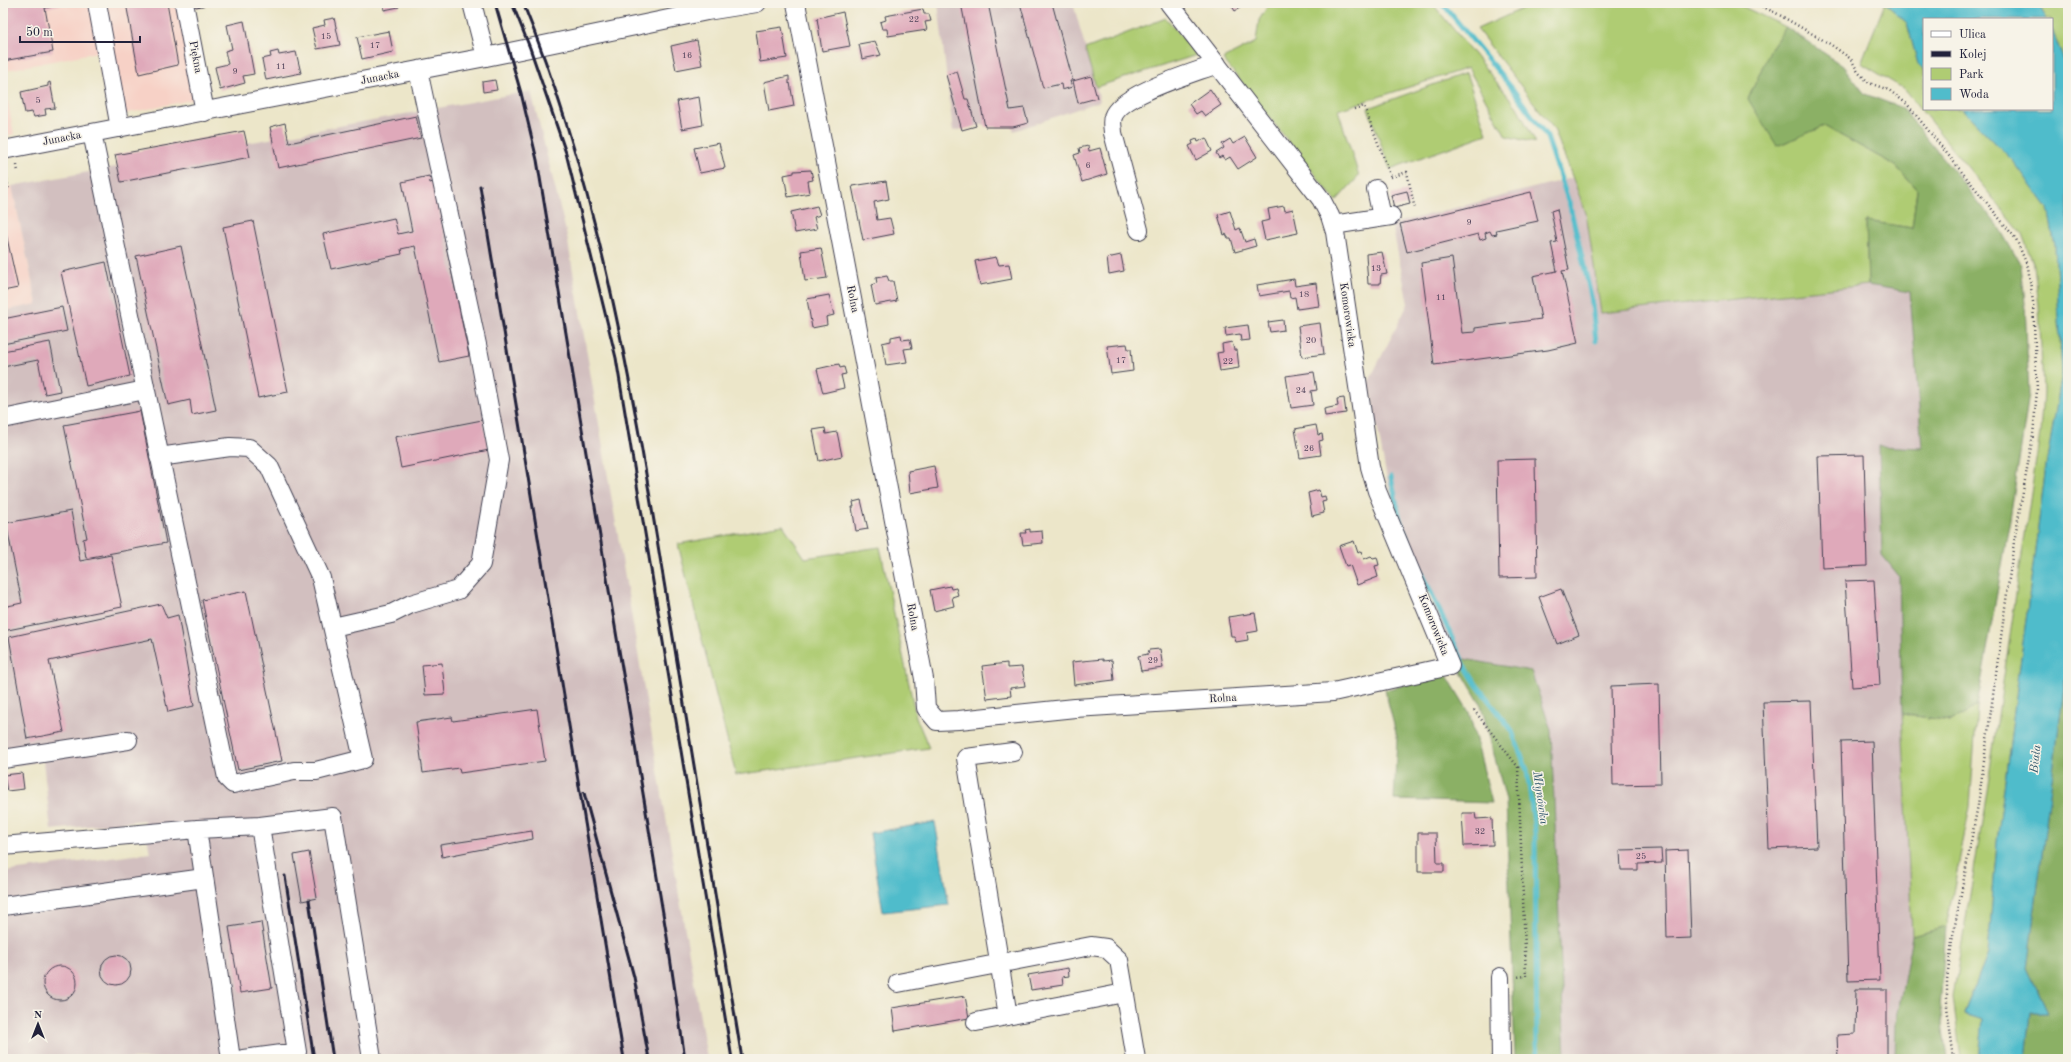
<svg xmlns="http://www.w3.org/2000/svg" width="2071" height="1062" font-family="'Old Standard TT',serif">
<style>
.built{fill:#f7d1c6}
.industrial{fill:#d2bfbf}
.green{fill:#afcc73;stroke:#687757}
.forest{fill:#8bb065;stroke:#566950}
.water{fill:#50bccb;stroke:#396f83}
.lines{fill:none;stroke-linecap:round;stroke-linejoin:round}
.stream{stroke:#50bccb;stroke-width:5}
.building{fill:#dfa9ba}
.minor-casing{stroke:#403f50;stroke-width:20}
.path{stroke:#403f50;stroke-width:2.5;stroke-dasharray:1 3;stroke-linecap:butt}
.minor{stroke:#fff;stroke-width:18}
.rail{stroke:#22223b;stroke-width:3}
.labels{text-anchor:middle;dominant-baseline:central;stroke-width:3;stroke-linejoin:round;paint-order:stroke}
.number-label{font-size:9px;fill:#51445b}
.street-label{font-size:11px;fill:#22223b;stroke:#f7f3e8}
.water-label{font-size:12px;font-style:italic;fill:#32586d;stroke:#f7f3e8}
</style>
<rect width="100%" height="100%" fill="#f7f3e8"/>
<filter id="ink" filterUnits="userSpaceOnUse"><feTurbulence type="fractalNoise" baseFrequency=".025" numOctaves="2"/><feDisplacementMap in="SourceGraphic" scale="8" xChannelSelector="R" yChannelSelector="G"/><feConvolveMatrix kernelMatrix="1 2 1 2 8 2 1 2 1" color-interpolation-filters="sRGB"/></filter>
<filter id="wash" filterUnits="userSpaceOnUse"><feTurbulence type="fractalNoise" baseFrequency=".012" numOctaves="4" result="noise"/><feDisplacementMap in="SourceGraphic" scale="16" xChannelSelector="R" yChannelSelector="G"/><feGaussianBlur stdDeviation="0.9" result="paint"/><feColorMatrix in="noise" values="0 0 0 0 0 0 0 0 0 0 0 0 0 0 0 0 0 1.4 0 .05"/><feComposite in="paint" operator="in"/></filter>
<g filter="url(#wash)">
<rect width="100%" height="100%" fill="#ece6c9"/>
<path class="built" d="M 3,3 L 178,3 L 196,99 L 109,117 L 97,52 L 3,71 Z
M 3,77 L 14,134 L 3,136 Z
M 12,186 L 37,305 L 3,311 L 3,188 Z"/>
<path class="industrial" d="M 938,3 L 1073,3 L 1100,101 L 1014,131 L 1010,119 L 953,131 Z
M 531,91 L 567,236 L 707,1059 L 3,1059 L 3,872 L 150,853 L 144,820 L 51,830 L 43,761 L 3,768 L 3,311 L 37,304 L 12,186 Z
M 1572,178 L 1586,213 L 1601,313 L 1868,285 L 1910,291 L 1922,448 L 1879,447 L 1882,555 L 1899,576 L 1902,714 L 1912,936 L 1896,1023 L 1895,1059 L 1565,1059 L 1551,730 L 1531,671 L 1453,657 L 1388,485 L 1369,381 L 1408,304 L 1392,224 Z"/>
<path class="green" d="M 1270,3 L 1432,3 L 1517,107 L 1536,143 L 1506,136 L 1468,68 L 1338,110 L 1359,176 L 1336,201 L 1223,59 L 1256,42 L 1259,20 Z
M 1535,3 L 1735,3 L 1786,27 L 1771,48 L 1777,146 L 1824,126 L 1896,166 L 1917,190 L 1912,228 L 1866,221 L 1868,285 L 1601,313 L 1586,213 L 1554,129 L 1477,29 Z
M 1885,3 L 1907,23 L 1918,64 L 1924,70 L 1924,109 L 1962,109 L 2014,162 L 2048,208 L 2055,246 L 2062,374 L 2046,466 L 1997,842 L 1988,954 L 1964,1013 L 1983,1018 L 1979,1059 L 1961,1059 L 1953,997 L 1984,810 L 2040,433 L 2043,392 L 2039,305 L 2034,266 L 2022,234 L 1904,89 L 1861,63 Z
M 2037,3 L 2068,3 L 2068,72 L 2052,29 L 2052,19 L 2047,19 Z
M 1166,18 L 1197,55 L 1096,87 L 1085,49 Z
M 1466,73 L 1487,134 L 1390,169 L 1368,108 Z
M 783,525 L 805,558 L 880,547 L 916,717 L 929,748 L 736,775 L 678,544 Z
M 1977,706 L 1970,807 L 1946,927 L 1912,936 L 1902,714 L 1950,721 Z"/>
<path class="forest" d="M 1786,27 L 1843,66 L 1865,94 L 1902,108 L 1998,226 L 2021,265 L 2025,303 L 2029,394 L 2010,520 L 1977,706 L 1950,721 L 1902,714 L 1899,576 L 1882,555 L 1879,446 L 1922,448 L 1910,292 L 1868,285 L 1866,221 L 1912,228 L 1917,190 L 1896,166 L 1824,126 L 1777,146 L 1748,99 L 1771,48 Z
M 1453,657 L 1531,671 L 1551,730 L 1565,1059 L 1515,1059 L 1506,800 L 1481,705 Z
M 2068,657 L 2068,1059 L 2026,1059 L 2031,1013 L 2048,1013 L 2027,968 Z
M 1446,674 L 1469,712 L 1492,803 L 1394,800 L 1397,737 L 1385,690 Z
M 1946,927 L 1940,1008 L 1947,1059 L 1895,1059 L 1896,1023 L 1912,936 Z"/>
<path class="water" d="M 1885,3 L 2037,3 L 2047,19 L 1924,19 L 1924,70 L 1918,64 L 1907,23 Z
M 2052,29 L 2068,72 L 2068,657 L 2027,968 L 2048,1013 L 2031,1013 L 2026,1059 L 1979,1059 L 1983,1019 L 1964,1013 L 1988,954 L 1997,842 L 2046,466 L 2062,374 L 2055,246 L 2048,208 L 2014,162 L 1962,109 L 2052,109 Z
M 935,822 L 949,905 L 883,912 L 870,833 Z"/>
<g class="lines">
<path class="stream" d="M 1442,3 L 1511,87 L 1547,137 L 1570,206 L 1591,296 L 1596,341
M 1391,477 L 1400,520 L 1412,551 L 1464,664 L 1476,684 L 1511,729 L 1527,770 L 1535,832 L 1537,1044 L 1539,1059"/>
</g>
<g id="blocks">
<path class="building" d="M 3,3 L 67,3 L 45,8 L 53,52 L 3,61 Z
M 126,3 L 167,3 L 178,65 L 139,74 Z
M 195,3 L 214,3 L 214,4 L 196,7 Z
M 383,3 L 399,3 L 399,7 L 384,10 Z
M 961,3 L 988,3 L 1010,110 L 1024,108 L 1028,123 L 1013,127 L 985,127 Z
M 1020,3 L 1052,3 L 1073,81 L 1070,81 L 1072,87 L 1062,90 L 1061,84 L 1043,88 Z
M 1230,3 L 1248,3 L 1235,11 Z
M 923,9 L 924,14 L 929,14 L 931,21 L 925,22 L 927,30 L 888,36 L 887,29 L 882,29 L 880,22 L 886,20 L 885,16 Z
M 843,12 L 850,46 L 822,51 L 817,18 Z
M 334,18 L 340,45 L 317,49 L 312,28 L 325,25 L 324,20 Z
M 244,21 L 254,74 L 243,76 L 245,83 L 220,90 L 215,67 L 228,64 L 225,51 L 232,49 L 227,25 Z
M 782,27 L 787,58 L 760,62 L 756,31 Z
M 389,31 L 393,52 L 362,59 L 357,37 Z
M 697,40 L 702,65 L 676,70 L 671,46 Z
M 875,41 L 881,55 L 862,59 L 859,44 Z
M 278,51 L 279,55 L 296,52 L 301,73 L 266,80 L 262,59 L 271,57 L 270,53 Z
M 957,71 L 965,99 L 968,99 L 976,126 L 962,130 L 946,75 Z
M 789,76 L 789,84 L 790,83 L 794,106 L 769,111 L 764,82 Z
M 1091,76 L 1097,98 L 1078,103 L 1073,81 Z
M 495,80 L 497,90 L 483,92 L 482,82 Z
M 50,82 L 55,108 L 45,109 L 46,115 L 34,117 L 32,112 L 25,113 L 21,92 L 48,86 L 48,83 Z
M 1210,89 L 1221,105 L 1205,116 L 1201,111 L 1196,114 L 1189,104 Z
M 699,97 L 703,125 L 682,129 L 677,101 Z
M 416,116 L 421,138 L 278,168 L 270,127 L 285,123 L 289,143 Z
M 244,131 L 250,157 L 121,182 L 115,155 Z
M 1245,137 L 1257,157 L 1238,169 L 1230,157 L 1225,160 L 1222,156 L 1219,158 L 1216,153 L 1224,148 L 1222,144 L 1230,139 L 1233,144 Z
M 1206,138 L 1212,151 L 1196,160 L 1189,146 L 1193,144 L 1192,141 L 1197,139 L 1198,142 Z
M 719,143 L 725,168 L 700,173 L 694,148 Z
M 1088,146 L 1089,151 L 1100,148 L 1107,174 L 1082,182 L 1074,155 L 1080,153 L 1079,148 Z
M 811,170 L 813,180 L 808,181 L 810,193 L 788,197 L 784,175 L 794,173 L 794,171 Z
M 429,176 L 430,183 L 433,182 L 469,356 L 439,362 L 415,246 L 401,249 L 402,254 L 331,269 L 323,234 L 394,218 L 398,234 L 412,231 L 402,182 Z
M 886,181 L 889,199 L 874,202 L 877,220 L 890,218 L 894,234 L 863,240 L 852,186 Z
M 1407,191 L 1410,204 L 1394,208 L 1391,195 Z
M 1531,192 L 1538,221 L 1496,230 L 1497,234 L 1492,235 L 1490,231 L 1485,233 L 1486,238 L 1480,240 L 1478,234 L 1407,252 L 1400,224 Z
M 817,206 L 820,215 L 814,217 L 817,229 L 795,233 L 791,212 Z
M 1284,206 L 1285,211 L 1293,209 L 1298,233 L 1265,240 L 1261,222 L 1270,220 L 1268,209 Z
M 1557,209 L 1569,270 L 1562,271 L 1578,343 L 1548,350 L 1434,365 L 1421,263 L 1452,258 L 1462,333 L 1475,332 L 1475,328 L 1541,319 L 1533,276 L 1557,271 L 1551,243 L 1557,242 L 1551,211 Z
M 1230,211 L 1236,230 L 1240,228 L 1245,242 L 1254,239 L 1256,246 L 1235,252 L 1231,238 L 1228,238 L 1226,234 L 1224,235 L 1218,215 Z
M 3,220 L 18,288 L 3,291 Z
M 253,221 L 288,392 L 258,398 L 223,227 Z
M 181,246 L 216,410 L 192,415 L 190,400 L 168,405 L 136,256 Z
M 821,248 L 827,278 L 805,281 L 801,251 Z
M 1382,252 L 1387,274 L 1381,275 L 1380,284 L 1368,284 L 1366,254 Z
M 1121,255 L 1124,271 L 1109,274 L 1107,258 Z
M 996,257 L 999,265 L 1009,264 L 1012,279 L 980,285 L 975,261 Z
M 106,262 L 130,376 L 86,386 L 61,272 Z
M 887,276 L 889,281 L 893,281 L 897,301 L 875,305 L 871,285 L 877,283 L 876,278 Z
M 1294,279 L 1295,286 L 1316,283 L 1319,306 L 1297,309 L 1295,297 L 1290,298 L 1289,291 L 1259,296 L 1257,285 Z
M 829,295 L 834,315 L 826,317 L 827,325 L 812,328 L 807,299 Z
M 62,307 L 67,331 L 3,344 L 3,319 Z
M 1283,320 L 1284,330 L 1270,332 L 1268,322 Z
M 1320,323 L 1324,354 L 1302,357 L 1298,326 Z
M 1248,325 L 1250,340 L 1241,341 L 1240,334 L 1226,336 L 1225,328 Z
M 901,335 L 902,340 L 910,339 L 912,348 L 904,349 L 907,362 L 886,365 L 882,343 L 891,341 L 891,337 Z
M 50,342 L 60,391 L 45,394 L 38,360 L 3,367 L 3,351 Z
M 1232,342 L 1234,350 L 1237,350 L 1239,368 L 1220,371 L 1217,353 L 1223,352 L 1222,344 Z
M 1127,344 L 1128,349 L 1131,349 L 1133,371 L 1111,374 L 1107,346 Z
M 839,364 L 840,368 L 844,367 L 846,374 L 841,375 L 844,388 L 823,393 L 817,369 Z
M 1314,372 L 1317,390 L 1311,391 L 1313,405 L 1291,408 L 1286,376 Z
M 1344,398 L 1346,413 L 1325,416 L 1324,409 L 1338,406 L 1337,399 Z
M 140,411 L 166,543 L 86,558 L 83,539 L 87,538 L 64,425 Z
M 482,420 L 489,450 L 401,468 L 395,437 Z
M 1316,425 L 1318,435 L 1322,434 L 1323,440 L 1319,441 L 1321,455 L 1300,458 L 1295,429 Z
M 825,428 L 826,434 L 837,432 L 842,456 L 819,461 L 813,430 Z
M 1864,455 L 1867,566 L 1822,568 L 1818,456 Z
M 1535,459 L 1537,577 L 1499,578 L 1497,460 Z
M 934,466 L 938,488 L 910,493 L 908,471 Z
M 1319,490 L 1321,497 L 1325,496 L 1326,501 L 1322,502 L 1324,513 L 1312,516 L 1308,493 Z
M 861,500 L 868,529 L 856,531 L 852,507 L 854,507 L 853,502 Z
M 71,511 L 80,561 L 111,555 L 122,607 L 3,631 L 3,607 L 22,603 L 6,523 Z
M 1030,529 L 1030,532 L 1042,531 L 1043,543 L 1023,545 L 1021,533 L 1026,533 L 1025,530 Z
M 1354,541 L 1358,553 L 1361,551 L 1364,559 L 1371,556 L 1373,558 L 1377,557 L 1379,565 L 1375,566 L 1378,577 L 1357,585 L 1350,565 L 1346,566 L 1339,546 Z
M 1874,580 L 1880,685 L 1852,687 L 1845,581 Z
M 950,586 L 951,589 L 956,588 L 958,595 L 952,597 L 954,606 L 934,611 L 930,590 Z
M 1561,589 L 1579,635 L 1557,644 L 1539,597 Z
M 246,591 L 282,761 L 238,770 L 202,600 Z
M 161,604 L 167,618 L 178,615 L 194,706 L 168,712 L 152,639 L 49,661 L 64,732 L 27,739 L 9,637 Z
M 1255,613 L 1258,631 L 1247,633 L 1248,640 L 1236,642 L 1234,636 L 1231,636 L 1228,617 Z
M 1160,649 L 1163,668 L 1141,671 L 1138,656 L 1148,654 L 1149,650 Z
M 1103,659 L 1103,661 L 1112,660 L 1114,680 L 1074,685 L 1072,662 Z
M 442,663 L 445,694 L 425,695 L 422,665 Z
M 1007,663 L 1007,668 L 1022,667 L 1025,686 L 1010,688 L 1011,696 L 987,699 L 982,666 Z
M 1659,684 L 1661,784 L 1613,785 L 1611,686 Z
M 1811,701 L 1817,847 L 1769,849 L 1763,702 Z
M 537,709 L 545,761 L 460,773 L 459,768 L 423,773 L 416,722 L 452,717 L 453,721 Z
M 1872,741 L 1880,980 L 1848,981 L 1841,742 Z
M 22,773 L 24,789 L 7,791 L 4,775 Z
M 1462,813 L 1475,813 L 1476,819 L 1492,818 L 1493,845 L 1464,846 Z
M 532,831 L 533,839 L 442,857 L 440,845 Z
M 1418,833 L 1436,833 L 1437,863 L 1444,863 L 1444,872 L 1418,872 Z
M 1661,849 L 1662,863 L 1638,864 L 1638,870 L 1621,870 L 1620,850 Z
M 1688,850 L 1691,938 L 1667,939 L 1665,851 Z
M 309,852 L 317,898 L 302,901 L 294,855 Z
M 261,922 L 272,988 L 240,993 L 229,927 Z
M101 970a15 15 0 1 1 30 0a15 15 0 1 1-30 0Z
M43 983a17 17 0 1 1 34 0a17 17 0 1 1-34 0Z
M 1068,968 L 1069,976 L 1062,977 L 1063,985 L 1031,990 L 1028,975 Z
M 1856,989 L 1887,989 L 1887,1059 L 1838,1059 L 1837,1035 L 1855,1034 Z
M 965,996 L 969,1018 L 895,1031 L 892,1008 Z"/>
</g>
</g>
<g filter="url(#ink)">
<use href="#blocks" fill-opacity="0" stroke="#403f50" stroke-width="1"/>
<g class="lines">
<defs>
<path id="minor" d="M 97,3 L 120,128
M 184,3 L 205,112
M 472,3 L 486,57
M 796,3 L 924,679 L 926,708 L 937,721 L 959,720 L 1075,708 L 1333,692 L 1450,666 L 1377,491 L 1370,467 L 1335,232 L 1330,216 L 1321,199 L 1169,3
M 92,133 L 227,778 L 233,784 L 294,771 L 316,771 L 363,759 L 321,578 L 269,466 L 249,448 L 230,447 L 159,457
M 3,150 L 486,57 L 707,11 L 757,3
M 1376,189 L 1382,217
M 1333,225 L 1391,216
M 1139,230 L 1113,133 C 1113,128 1111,122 1113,117 C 1120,94 1194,73 1217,64
M 3,419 L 145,390
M 333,627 L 391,614 L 411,604 L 458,590 L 481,564 L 499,460 L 479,354 L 418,70
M 3,759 L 128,740
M 197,829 L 231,1059
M 3,846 L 197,829 L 260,826 L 333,817 L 372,1059
M 3,906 L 204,878
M 1500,977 L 1501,1059
M 898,983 L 1091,946 L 1106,948 L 1119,960 L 1136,1059
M 1008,1016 L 966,758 L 1013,752
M 976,1022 L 1124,993
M 243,1059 L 297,1052 L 260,826"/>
</defs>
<use href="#minor" class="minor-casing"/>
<path class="path" d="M 1755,3 L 1776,13 L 1830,44 L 1851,59 L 1858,72 L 1869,83 L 1889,90 L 1907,104 L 2016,239 L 2028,267 L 2033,302 L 2037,390 L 2033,435 L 2014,542 L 1978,805 L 1952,941 L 1947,980 L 1947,1007 L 1954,1059
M 1354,109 L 1364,106 L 1391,177
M 17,165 L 18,172
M 1391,177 L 1407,172 L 1415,210
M 3,192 L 9,190 L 6,175
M 1474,710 L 1518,767 L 1526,976 L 1517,977"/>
<use href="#minor" class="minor"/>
<path class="rail" d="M 495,3 L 521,93 L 537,160 L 667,937 L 685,1059
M 512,3 L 530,48 L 566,153 L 616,358 L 732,1059
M 523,3 C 599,188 632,386 664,582 C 690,741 716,900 742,1059
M 480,186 L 624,1059
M 584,793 L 634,977 L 649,1059
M 285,876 L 314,1059
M 309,900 L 333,1059"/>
</g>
</g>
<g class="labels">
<g class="number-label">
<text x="914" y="19">22</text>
<text x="326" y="36">15</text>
<text x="375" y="45">17</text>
<text x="687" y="55">16</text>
<text x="281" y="66">11</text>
<text x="235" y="71">9</text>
<text x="38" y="100">5</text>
<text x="1088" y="165">6</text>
<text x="1469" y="222">9</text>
<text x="1376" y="268">13</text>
<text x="1304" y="294">18</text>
<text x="1441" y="297">11</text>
<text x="1311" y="340">20</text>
<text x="1121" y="360">17</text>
<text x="1228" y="361">22</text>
<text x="1301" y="390">24</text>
<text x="1309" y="448">26</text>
<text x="1153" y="660">29</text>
<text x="1480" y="831">32</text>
<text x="1641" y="856">25</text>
</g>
<g class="street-label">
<text transform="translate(195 57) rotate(79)">Piękna</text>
<text transform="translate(380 78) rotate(-11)">Junacka</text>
<text transform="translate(62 139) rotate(-11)">Junacka</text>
<text transform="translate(852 299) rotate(79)">Rolna</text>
<text transform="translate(1347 315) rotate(82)">Komorowicka</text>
<text transform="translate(912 617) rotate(80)">Rolna</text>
<text transform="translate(1433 625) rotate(68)">Komorowicka</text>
<text transform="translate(1223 699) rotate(-3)">Rolna</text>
</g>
<g class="water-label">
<text transform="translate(2036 759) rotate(-84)">Biała</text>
<text transform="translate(1540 798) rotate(82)">Młynówka</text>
</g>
</g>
<rect width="2071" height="1062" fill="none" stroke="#f7f3e8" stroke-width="16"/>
<rect x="1923" y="18" width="130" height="92" fill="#f7f3e8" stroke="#a29fa3"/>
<rect x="1931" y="31" width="20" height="6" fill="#ffffff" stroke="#a29fa3"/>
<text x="1959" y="38" font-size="12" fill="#22223b">Ulica</text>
<rect x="1931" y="51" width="20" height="6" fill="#22223b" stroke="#a29fa3"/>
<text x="1959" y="58" font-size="12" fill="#22223b">Kolej</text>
<rect x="1931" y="68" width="20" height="12" fill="#afcc73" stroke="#a29fa3"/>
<text x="1959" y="78" font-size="12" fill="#22223b">Park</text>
<rect x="1931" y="88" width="20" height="12" fill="#50bccb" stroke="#a29fa3"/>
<text x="1959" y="98" font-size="12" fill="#22223b">Woda</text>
<g transform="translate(38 1024)" stroke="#f7f3e8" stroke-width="3" paint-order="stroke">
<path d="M0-3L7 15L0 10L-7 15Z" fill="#22223b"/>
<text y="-6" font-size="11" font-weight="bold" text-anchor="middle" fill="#22223b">N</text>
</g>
<path d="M20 36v6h120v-6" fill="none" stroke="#22223b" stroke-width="2"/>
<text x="26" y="36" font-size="12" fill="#22223b" stroke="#f7f3e8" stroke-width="3" paint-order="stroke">50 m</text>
</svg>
